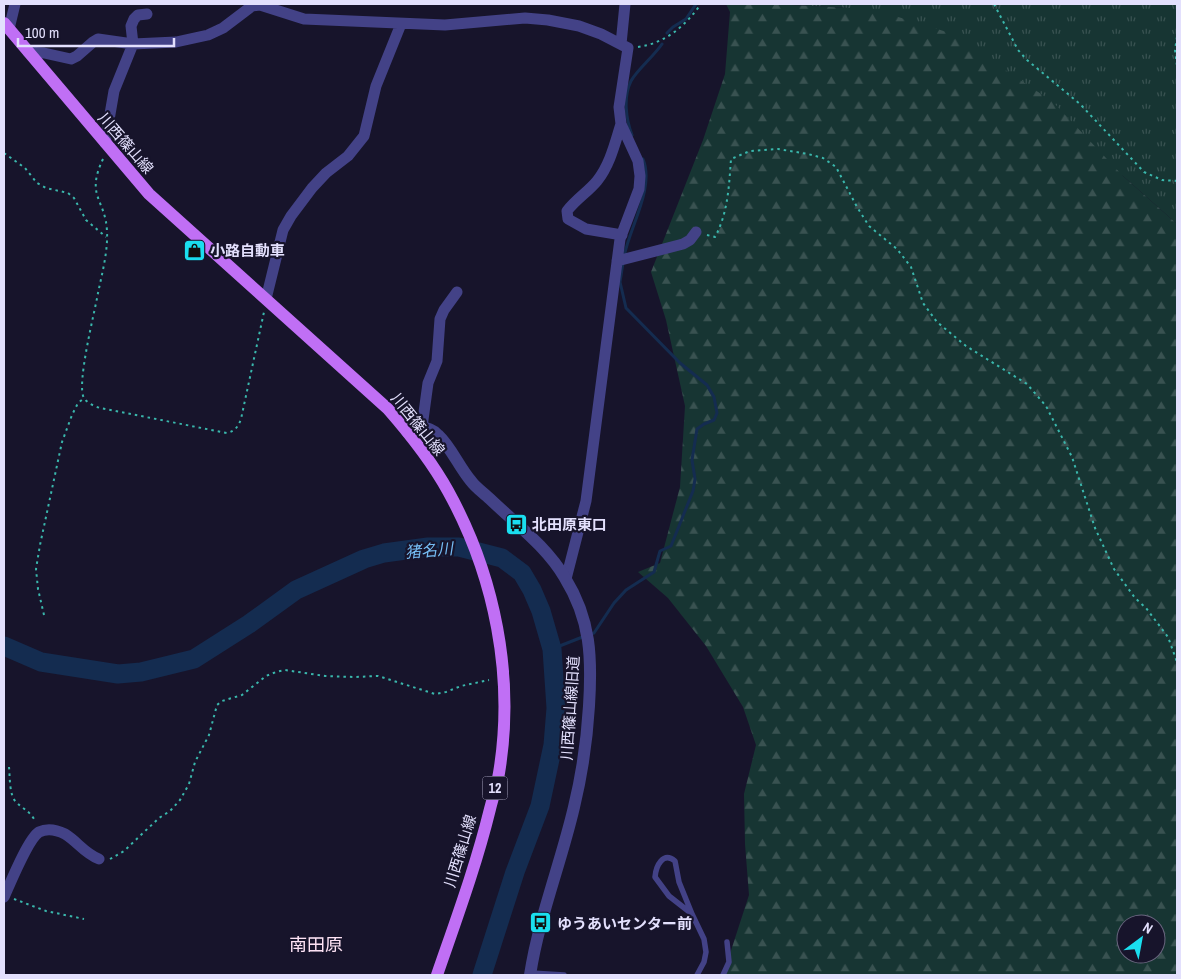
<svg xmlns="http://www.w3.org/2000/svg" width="1181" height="979" font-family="'Archivo Narrow','Noto Sans JP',sans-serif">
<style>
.grass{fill:url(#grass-tufts)}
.forest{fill:url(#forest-firs);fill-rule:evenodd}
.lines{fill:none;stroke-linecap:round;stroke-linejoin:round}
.stream{stroke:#142c50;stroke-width:3}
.river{stroke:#142c50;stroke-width:19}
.path{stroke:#3ab7ac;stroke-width:2;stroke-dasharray:2.5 4;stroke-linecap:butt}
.service{stroke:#434287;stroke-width:5.5}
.minor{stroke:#434287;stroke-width:11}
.tertiary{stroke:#434287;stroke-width:12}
.primary{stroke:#c06ff5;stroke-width:12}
.labels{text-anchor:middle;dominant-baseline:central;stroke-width:4.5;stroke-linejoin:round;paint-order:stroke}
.shield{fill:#17142b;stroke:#a6a3be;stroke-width:1}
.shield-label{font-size:14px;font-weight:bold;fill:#e3e0fd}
.street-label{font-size:15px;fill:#e3e0fd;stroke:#17142b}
.poi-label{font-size:15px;font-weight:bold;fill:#e3e0fd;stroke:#17142b;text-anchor:start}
.water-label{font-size:16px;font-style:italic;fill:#76bdf5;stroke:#17142b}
.quarter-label{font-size:18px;fill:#fde2f4;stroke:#17142b}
</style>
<defs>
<pattern id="grass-tufts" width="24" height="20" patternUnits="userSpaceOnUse" patternTransform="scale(1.25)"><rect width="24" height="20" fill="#173533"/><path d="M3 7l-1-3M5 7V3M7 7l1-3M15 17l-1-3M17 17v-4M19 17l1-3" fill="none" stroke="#395251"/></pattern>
<pattern id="forest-firs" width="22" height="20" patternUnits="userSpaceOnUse" patternTransform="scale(1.25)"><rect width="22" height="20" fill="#173533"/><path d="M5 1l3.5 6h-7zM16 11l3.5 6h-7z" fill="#395251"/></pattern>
</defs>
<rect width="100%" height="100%" fill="#17142b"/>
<path class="grass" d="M 772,4 L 1177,4 L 1177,224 L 1123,176 L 849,8 Z"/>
<path class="forest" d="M 726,4 L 772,4 L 849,8 L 895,16 L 950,33 L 1053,102 L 1123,176 L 1177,224 L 1177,975 L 721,975 L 725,969 L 749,895 L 745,844 L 744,794 L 756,745 L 743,707 L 706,646 L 668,598 L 638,572 L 660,563 L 680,487 L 685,406 L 666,320 L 651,272 L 703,140 L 725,74 L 730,12 ZM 1126,924 L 1156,924 L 1156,954 L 1126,954 Z"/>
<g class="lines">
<path class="stream" d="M 667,33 L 673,27 L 686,19 L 696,4
M 632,135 C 626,119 623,97 631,81 C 637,70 654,56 662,44
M 624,257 C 629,228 655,188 643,159
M 591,634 L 594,633 L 614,603 L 626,590 L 654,572 L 660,551 L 671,546 L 693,491 L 695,479 L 692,460 L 697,429 L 704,424 L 714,420 L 717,413 L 714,397 L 707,385 L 680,363 L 626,308 L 620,282 L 623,263
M 552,649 L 585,636"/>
<path class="river" d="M 4,646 L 41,662 L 118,674 L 141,672 L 194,659 L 249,624 L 296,590 L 364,559 L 384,553 L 428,547 L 459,547 L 502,558 L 522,573 L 532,590 L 541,611 L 552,649 L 556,708 L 553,745 L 540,806 L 515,872 L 482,975"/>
<path class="path" d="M 994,4 L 1018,50 L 1027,60 L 1080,104 L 1144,172 L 1162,180 L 1177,181
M 1177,37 L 1175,50 L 1177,66
M 638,47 C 666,43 685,26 701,4
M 4,153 L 25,168 L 37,183 L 46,188 L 68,193 L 74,198 L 86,220 L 106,237
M 103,159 C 85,197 106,199 107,232 C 108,251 102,274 98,293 C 95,311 76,385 84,398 C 87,403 94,406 100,408 L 227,433 C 235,431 238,427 241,419 L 264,312
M 707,235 L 715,237 C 728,213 729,186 731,159 L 750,151 L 778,149 L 808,154 L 823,158 L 836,167 L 857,207 L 869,226 L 897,249 L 911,267 L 923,303 L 937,322 L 966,346 L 1027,384 L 1046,406 L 1072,457 L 1095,528 L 1114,569 L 1135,598 L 1146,608 L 1168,637 L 1177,662
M 44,615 L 38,589 L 36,569 L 40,545 L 62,442 L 72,415 L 78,403 L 83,399
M 9,767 C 10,776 9,795 16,802 C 25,811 28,809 36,822
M 110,859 L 124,851 L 159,818 L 170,811 L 180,800 L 189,784 L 195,762 L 209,735 L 217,705 L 222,701 L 242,695 L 266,676 L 276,672 L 285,670 L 325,676 L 354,677 L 378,676 L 435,694 L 446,692 L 461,686 L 489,680
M 14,899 L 46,911 L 84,919"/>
<path class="service" d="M 692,914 L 669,896 L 655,877 C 656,866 663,851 675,861 L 679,882 L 692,914 L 704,939 L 706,952 L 704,962 L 697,975
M 531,973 L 564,975
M 723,975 L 729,962 L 727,942"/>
<path class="minor" d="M 9,29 L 15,4
M 621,44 L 625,4
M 28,52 L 44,53 L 71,59 L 77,56 L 93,42 L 98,39 L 133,44 L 176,42 L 208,35 L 223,28 L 252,6 L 260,5 L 304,19 L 445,25 L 525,18 L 548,20 L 579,26 L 601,34 L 628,48 L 619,107 L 621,124 L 638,161 L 640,176 L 639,189 L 620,239 L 586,501 L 566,579
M 621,124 C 615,143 610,165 597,181 C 588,192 576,199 567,211 L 568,219 L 586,229 L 622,235
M 105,143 L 114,91 L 133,44 L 131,26 L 134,19 L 138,15 L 147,14
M 617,261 L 683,244 L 690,240 L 696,232
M 266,299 L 283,230 L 291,216 L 312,188 L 326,173 L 348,156 L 364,136 L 376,86 L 401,24
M 422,427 L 428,383 L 437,361 L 440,319 L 444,310 L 457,292
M 4,897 C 10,884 28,839 39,832 C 47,828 57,830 65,834 C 78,842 84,853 99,859"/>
<path class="tertiary" d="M 407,432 L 417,426 C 425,428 433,429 438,435 C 451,447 459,467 471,481 C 476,488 484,493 490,499 C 516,524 547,547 565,578 C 591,620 592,658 589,706 C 587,740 582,774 574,807 C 561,863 539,917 530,975"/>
<path class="primary" d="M 4,23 L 149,194 L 388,409 C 409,433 432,462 448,491 C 495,576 515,677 499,773 C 497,785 493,797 490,809 C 476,866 456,920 437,975"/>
</g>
<defs>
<symbol id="shop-square" viewBox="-11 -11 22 22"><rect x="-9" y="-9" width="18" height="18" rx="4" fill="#1adeef" stroke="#17142b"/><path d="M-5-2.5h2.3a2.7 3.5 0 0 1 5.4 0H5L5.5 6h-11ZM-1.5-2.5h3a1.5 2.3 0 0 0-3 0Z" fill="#111"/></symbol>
<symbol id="bus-square" viewBox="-11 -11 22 22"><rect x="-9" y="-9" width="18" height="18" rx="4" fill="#1adeef" stroke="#17142b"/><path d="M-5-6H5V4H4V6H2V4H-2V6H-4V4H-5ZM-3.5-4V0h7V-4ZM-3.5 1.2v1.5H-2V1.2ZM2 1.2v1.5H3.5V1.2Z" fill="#111"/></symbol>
</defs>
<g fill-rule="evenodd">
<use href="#shop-square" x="182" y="238" width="25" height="25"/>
<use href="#bus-square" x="504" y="512" width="25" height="25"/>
<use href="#bus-square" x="528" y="910" width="25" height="25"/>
</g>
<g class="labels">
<rect class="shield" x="482.5" y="776.5" width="25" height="23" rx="4"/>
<g class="shield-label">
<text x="495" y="788">12</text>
</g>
<g class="street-label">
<text transform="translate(126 143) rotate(49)">川西篠山線</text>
<text transform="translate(418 424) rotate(51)">川西篠山線</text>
<text transform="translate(570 708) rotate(-86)">川西篠山線旧道</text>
<text transform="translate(460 851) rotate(-73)">川西篠山線</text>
</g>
<g class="poi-label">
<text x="210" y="250">小路自動車</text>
<text x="532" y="524">北田原東口</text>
<text x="557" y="923">ゆうあいセンター前</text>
</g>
<g class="water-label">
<text transform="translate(429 550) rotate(-5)">猪名川</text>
</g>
<g class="quarter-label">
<text x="316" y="944">南田原</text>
</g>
</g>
<rect width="1181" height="979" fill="none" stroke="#e3e0fd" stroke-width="10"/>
<g transform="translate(1141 939) rotate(32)"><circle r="24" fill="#17142b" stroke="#69667f"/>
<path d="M0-4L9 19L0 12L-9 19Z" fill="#1adeef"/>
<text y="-8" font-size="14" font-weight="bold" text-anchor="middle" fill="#e3e0fd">N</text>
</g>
<path d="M18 38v8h156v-8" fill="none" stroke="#e3e0fd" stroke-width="2.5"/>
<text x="25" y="38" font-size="15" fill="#e3e0fd" stroke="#17142b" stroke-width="4" paint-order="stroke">100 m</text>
</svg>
